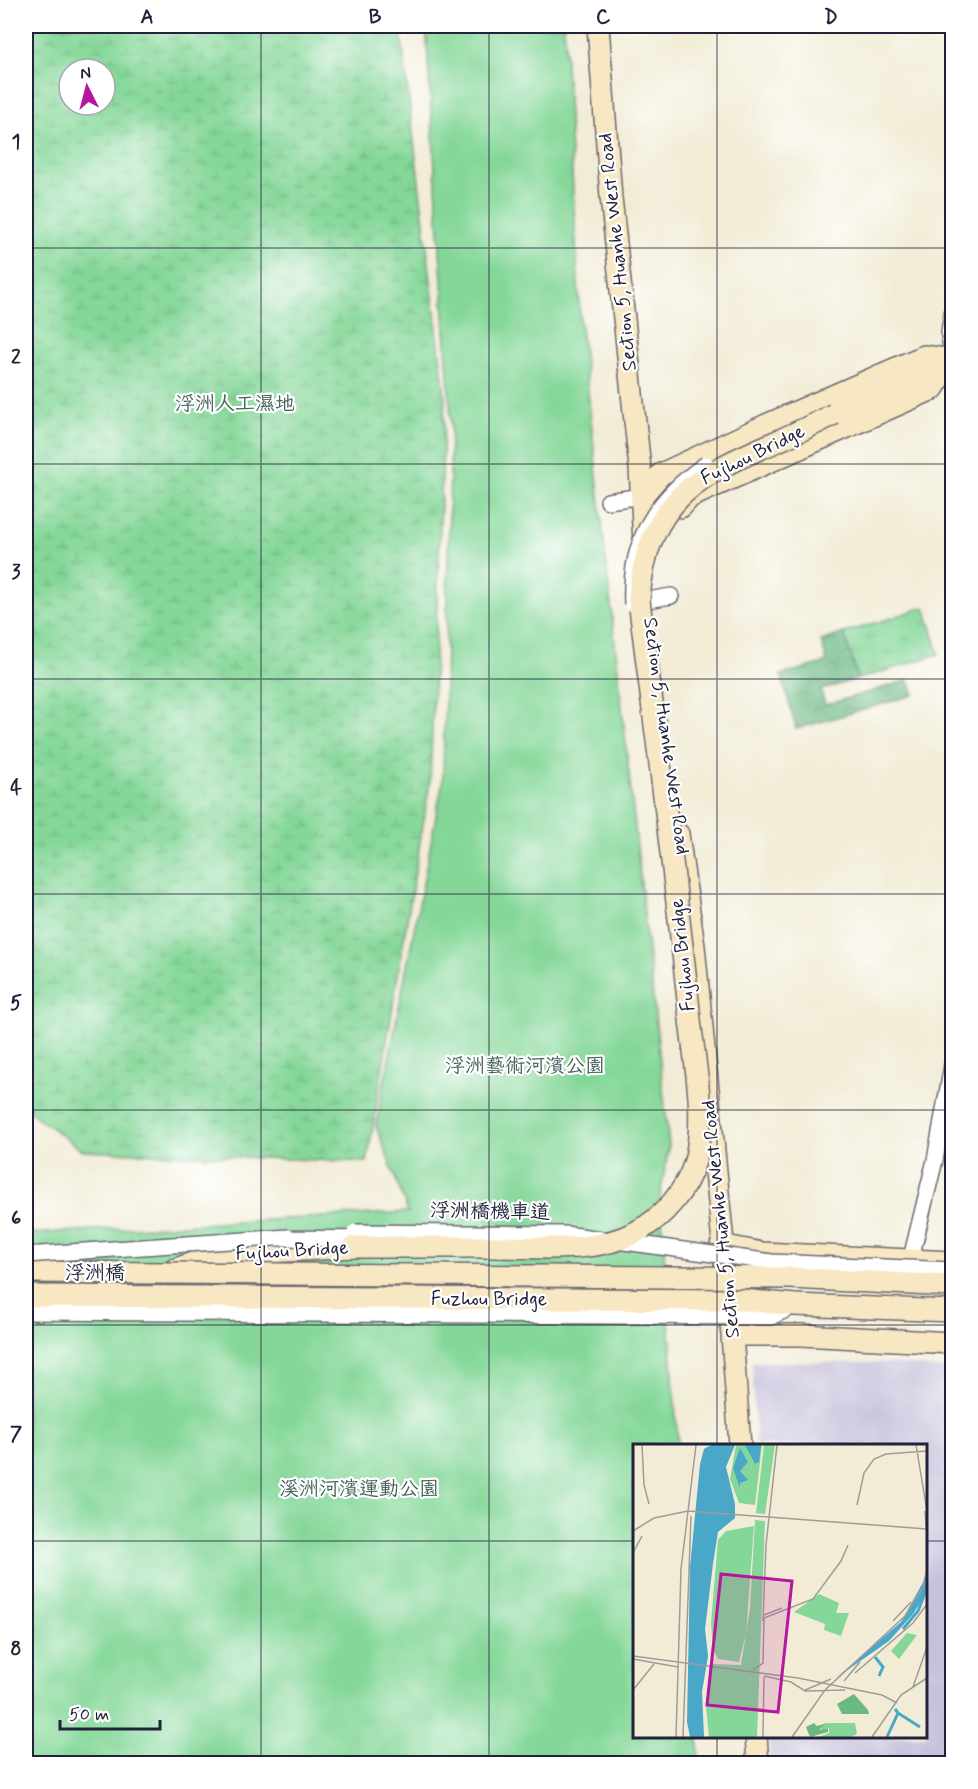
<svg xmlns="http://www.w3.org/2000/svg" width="978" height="1789" font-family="Mynerve,'LXGW WenKai TC',sans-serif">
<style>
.industrial{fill:#c6c0da}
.grass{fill:url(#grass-tufts);stroke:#537c6a;stroke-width:1.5}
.forest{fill:url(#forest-crowns);stroke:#466d5e;stroke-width:1.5}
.wetland{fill:url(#wetland-marsh);stroke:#537c6a;stroke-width:1.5;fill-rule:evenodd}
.park{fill:#84d798;stroke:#537c6a;stroke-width:1.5}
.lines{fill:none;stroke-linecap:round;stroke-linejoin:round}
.street-casing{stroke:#6b6971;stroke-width:18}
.secondary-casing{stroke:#6b6971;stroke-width:24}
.street{stroke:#fff;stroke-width:15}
.secondary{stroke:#f8e7c3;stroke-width:21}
.street-bridge-casing{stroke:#6b6971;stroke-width:18;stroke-linecap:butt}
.secondary-bridge-casing{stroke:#6b6971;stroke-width:24;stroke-linecap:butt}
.street-bridge{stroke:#fff;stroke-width:15}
.secondary-bridge{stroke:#f8e7c3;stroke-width:21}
.grid{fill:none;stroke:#22223b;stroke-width:1.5;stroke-opacity:0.55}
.labels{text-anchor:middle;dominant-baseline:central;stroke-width:4.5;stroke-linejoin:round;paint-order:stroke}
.street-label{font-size:20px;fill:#22223b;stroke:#fff}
.park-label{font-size:20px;fill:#44615c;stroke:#fff}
.inset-river{fill:none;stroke:#49a8c8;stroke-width:3}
.inset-road{fill:none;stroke:#9f9b98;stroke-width:1.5}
.view{fill:#b5179e;fill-opacity:0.15;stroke:#b5179e;stroke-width:3}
.inset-edge{fill:none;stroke:#22223b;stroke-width:3}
.neatline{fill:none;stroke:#22223b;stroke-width:2}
.grid-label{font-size:20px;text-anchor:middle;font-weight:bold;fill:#22223b}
</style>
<defs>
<pattern id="grass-tufts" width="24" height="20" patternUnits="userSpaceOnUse" patternTransform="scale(1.5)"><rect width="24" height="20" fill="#84d798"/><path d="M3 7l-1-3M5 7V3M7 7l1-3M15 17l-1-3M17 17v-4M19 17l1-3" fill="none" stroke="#72b884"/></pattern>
<pattern id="forest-crowns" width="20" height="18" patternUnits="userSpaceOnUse" patternTransform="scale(1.5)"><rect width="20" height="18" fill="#6bb880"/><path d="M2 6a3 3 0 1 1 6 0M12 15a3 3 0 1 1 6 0" fill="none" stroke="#58956a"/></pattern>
<pattern id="wetland-marsh" width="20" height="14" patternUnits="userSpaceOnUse" patternTransform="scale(1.5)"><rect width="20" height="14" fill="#84d798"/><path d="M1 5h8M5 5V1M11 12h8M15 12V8" fill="none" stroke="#72b884"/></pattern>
</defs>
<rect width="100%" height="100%" fill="#fff"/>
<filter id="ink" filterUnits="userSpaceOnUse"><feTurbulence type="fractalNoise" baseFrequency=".0167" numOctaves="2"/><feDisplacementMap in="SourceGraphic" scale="12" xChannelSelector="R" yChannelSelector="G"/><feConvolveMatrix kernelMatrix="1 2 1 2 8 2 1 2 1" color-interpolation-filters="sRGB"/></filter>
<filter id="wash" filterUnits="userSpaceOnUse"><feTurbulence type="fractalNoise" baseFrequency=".008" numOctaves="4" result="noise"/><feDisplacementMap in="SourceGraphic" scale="24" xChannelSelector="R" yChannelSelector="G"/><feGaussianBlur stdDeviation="1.35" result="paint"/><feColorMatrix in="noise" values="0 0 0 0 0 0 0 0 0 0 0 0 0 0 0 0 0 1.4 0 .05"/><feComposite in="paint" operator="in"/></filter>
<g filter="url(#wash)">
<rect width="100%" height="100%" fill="#f2ecd6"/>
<path class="industrial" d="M 752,1362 L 889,1363 L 952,1370 L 952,1763 L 770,1763 L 769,1737 L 926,1736 L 926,1446 L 756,1445 Z"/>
<path class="grass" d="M 925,607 L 939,654 L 858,679 L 844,633 Z"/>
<path class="forest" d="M 844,633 L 858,679 L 821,690 L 825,705 L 909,680 L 914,695 L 796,729 L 781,675 L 827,662 L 821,641 Z"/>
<path class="wetland" d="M 26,26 L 400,26 L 445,396 L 430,782 L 367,1162 L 83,1151 L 30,1112 L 26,1099 ZM 69,69 L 105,69 L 105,105 L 69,105 Z"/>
<path class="park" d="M 426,26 L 564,26 L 580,318 L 669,1145 L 660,1197 L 678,1445 L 634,1446 L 634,1736 L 698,1737 L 699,1763 L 26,1764 L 26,1234 L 408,1212 L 376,1126 L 443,780 L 451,424 Z"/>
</g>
<g filter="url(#ink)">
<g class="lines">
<defs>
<path id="street" d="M 952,360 L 949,332 L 952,313
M 608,501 L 642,496
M 648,600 L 671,596
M 911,1258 L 935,1160 L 952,1065"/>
<path id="secondary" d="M 598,26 L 611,197 L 640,468 L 644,544
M 834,414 L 951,360
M 642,496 L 661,474 L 766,425 L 924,356 L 952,360
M 681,507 L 690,497 L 933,389 L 952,360
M 678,834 L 694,946 L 732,1335 L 740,1446
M 721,1245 L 762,1253 L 952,1262
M 26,1272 L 165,1273 L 214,1255 L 354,1247
M 795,1305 L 952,1311
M 732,1335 L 801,1335 L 952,1343
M 756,1736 L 758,1764"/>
</defs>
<use href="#street" class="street-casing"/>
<use href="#secondary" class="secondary-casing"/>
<use href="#street" class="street"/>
<use href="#secondary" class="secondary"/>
<defs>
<path id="street-bridge" d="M 632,604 C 629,541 655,499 706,464
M 355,1232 L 565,1234 L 772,1262 L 952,1270
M 280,1238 L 366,1239
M 26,1255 L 289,1237
M 26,1312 L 771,1317 L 794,1306"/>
<path id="secondary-bridge" d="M 354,1247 C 401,1247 449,1247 496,1247 C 542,1247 594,1254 636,1232 C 663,1218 687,1190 695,1161 C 707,1116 693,1055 689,1010 C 675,873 656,736 639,600 C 648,469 739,466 834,414
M 165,1273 L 790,1278 L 952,1286
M 26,1296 L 743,1300 L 795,1305"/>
</defs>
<use href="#street-bridge" class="street-bridge-casing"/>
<use href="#secondary-bridge" class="secondary-bridge-casing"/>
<use href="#street-bridge" class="street-bridge"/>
<use href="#secondary-bridge" class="secondary-bridge"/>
</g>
</g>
<path class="grid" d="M 261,26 L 261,1764M 489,26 L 489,1764M 717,26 L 717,1446M 26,248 L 952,248M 26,464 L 952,464M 26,679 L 952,679M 26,894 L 952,894M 26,1110 L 952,1110M 26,1325 L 952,1325M 26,1541 L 634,1541M 926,1541 L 952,1541M 717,1736 L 717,1764"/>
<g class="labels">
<g class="street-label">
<text transform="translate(618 252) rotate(-96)">Section 5, Huanhe West Road</text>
<text transform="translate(753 455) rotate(-26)">Fujhou Bridge</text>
<text transform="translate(666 736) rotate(82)">Section 5, Huanhe West Road</text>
<text transform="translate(683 955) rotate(-96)">Fujhou Bridge</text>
<text transform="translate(490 1212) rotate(1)">浮洲橋機車道</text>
<text transform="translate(721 1219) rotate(-96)">Section 5, Huanhe West Road</text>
<text transform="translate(292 1251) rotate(-3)">Fujhou Bridge</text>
<text x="95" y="1273">浮洲橋</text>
<text x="489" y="1299">Fuzhou Bridge</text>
</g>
<g class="park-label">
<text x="235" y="404">浮洲人工濕地</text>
<text x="525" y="1066">浮洲藝術河濱公園</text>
<text x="359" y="1489">溪洲河濱運動公園</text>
</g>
</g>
<g transform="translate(633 1444)">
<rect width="294" height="294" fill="#f2ecd6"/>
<path d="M 221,250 L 235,266 L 236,270 L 209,270 L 204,260 ZM 181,279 L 184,282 L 194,279 L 186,286 L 195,284 L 195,288 L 177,293 L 173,283 Z" fill="#6bb880"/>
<path d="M 121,82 L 113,190 L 106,218 L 85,215 L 80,205 L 78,179 L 85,96 L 93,87 Z" fill="#84d798"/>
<path d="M 103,1 L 129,1 L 122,61 L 106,59 L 97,35 ZM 131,1 L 142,1 L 132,70 L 123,69 ZM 122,76 L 132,77 L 124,293 L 76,293 L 73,262 L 77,220 L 108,221 L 117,164 ZM 186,150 L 206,159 L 203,169 L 216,169 L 208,192 L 191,186 L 192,180 L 161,168 ZM 274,189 L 284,191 L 266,215 L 258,207 Z" fill="#84d798"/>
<path d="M 194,279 L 222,279 L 224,290 L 218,293 L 186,293 L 196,289 L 196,284 L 186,286 Z" fill="#84d798"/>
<path d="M 78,1 L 102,1 L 93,23 L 102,60 L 102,74 L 85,88 L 80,120 L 72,185 L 75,212 L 69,248 L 71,293 L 57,293 L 54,278 L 57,123 L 67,20 L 71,5 ZM 112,1 L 128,1 L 126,18 L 122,20 ZM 107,4 L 115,18 L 107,27 L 115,36 L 107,39 L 107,44 L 100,24 ZM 294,131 L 294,148 L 280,170 L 256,197 L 203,234 L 268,178 Z" fill="#49a8c8"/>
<path class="inset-river" d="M 270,185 L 285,167 L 294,144M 242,213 L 250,223 L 246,232M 265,269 L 287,283M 254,293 L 265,269 L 262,265"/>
<path class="inset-road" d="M 9,1 L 11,41 L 16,60M 283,1 L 294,67M 224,61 L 231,29 L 241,15 L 253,10 L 294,7M 292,67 L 294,91M 0,87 L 21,74 L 55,67 L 294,85M 0,109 L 9,92M 131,171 L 149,164M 130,177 L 133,101 L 144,1M 260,177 L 278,158M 0,212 L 165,234 L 249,251 L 264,259M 0,215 L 45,223M 120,226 L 130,219 L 131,174 L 180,155 L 208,117 L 215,101M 222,229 L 280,179 L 294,160M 131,232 L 158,238 L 172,247 L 212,246M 211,237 L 227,218M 280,243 L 294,203M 0,246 L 21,220M 172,246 L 198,235M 43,293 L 48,125 L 63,1M 50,293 L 58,72M 130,293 L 131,233M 159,293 L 192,246 L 272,172 L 289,145 L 294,126M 239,293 L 268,251 L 294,234"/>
<path class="view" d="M 88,130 L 159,137 L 145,268 L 74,261 Z"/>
<rect width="294" height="294" class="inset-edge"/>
</g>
<rect width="978" height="1789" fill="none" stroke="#fff" stroke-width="66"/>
<g transform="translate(87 87) rotate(354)"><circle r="28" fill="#ffffff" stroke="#a7a7b1" stroke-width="1.5"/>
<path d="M0-4.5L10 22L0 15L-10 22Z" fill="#b5179e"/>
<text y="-9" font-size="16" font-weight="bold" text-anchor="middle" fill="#22223b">N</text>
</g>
<path d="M60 1720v9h100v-9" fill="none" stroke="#22223b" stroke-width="3"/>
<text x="69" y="1720" font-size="18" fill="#22223b" stroke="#ffffff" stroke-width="4.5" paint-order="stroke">50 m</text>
<rect x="33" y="33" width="912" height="1723" class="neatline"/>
<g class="grid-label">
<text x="147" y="23">A</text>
<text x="375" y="23">B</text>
<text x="603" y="23">C</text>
<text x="831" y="23">D</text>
<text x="16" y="148">1</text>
<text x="16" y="363">2</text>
<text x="16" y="578">3</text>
<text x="16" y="794">4</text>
<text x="16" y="1009">5</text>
<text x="16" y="1224">6</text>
<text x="16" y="1440">7</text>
<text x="16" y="1655">8</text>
</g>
</svg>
